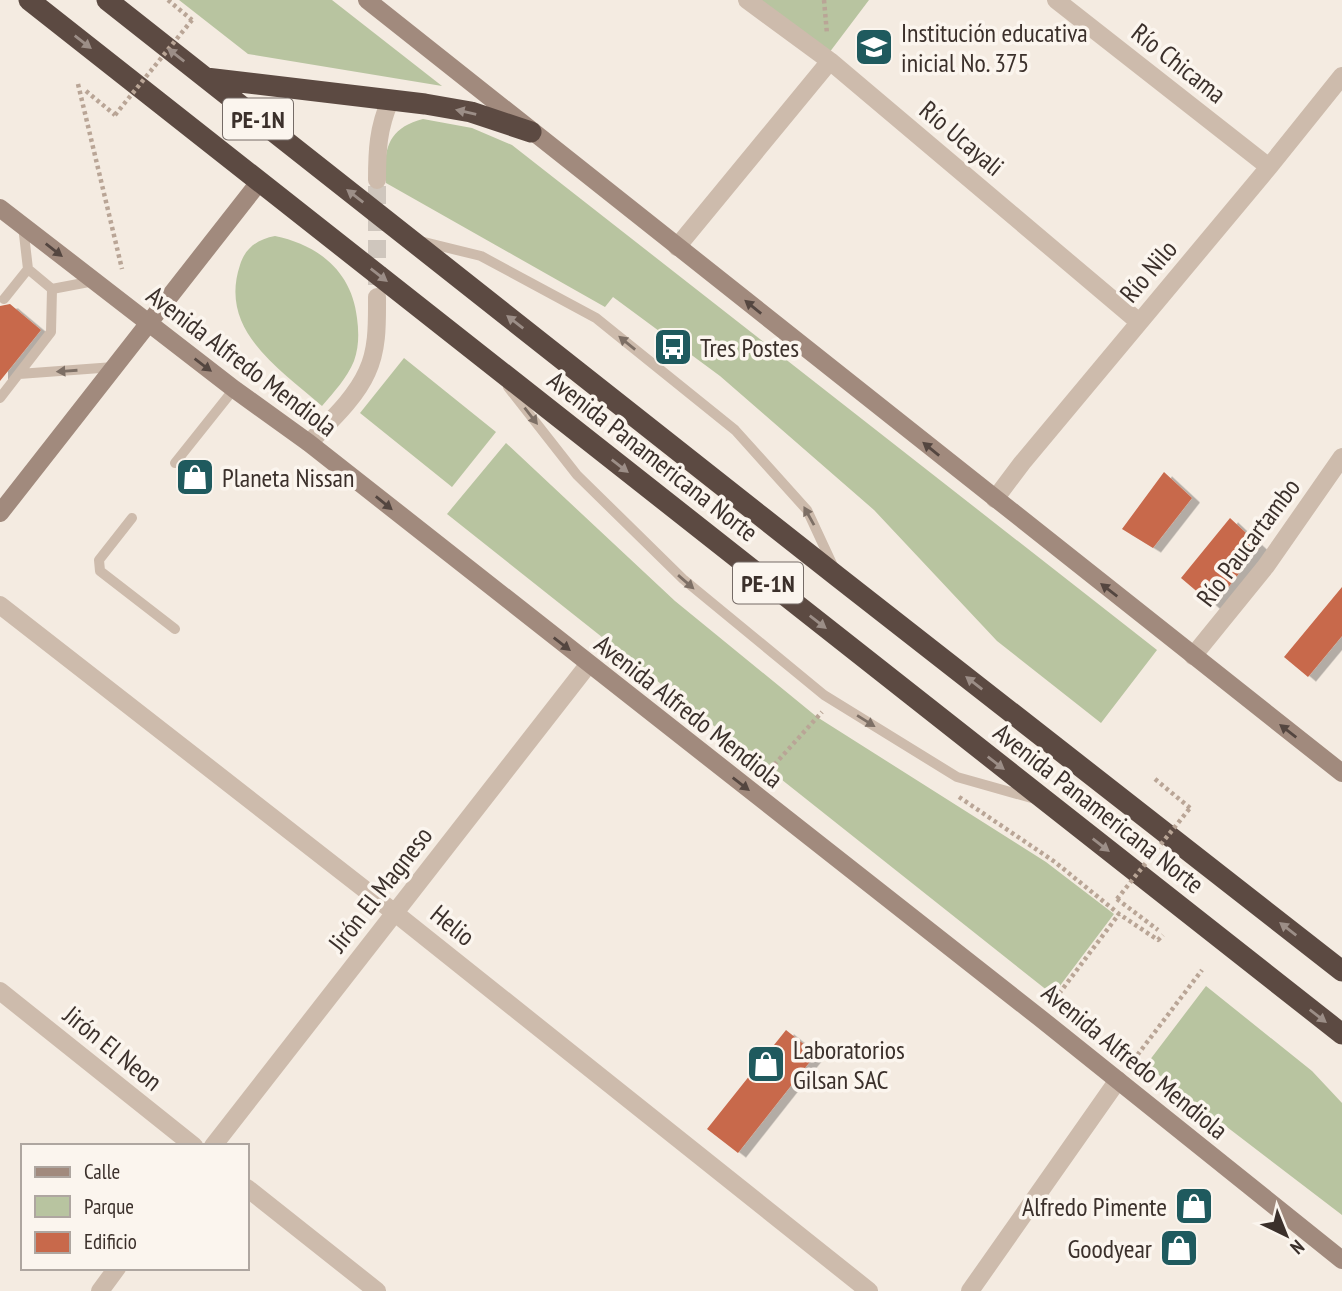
<svg xmlns="http://www.w3.org/2000/svg" width="1342" height="1291" font-family="'PT Sans Narrow',sans-serif">
<style>
.green{fill:#b8c4a0}
.building{fill:#c8694b;filter:url(#shadow)}
.lines{fill:none;stroke-linecap:round;stroke-linejoin:round}
.street-tunnel{stroke:#cfc6bd;stroke-width:18;stroke-dasharray:18 9;stroke-linecap:butt}
.path{stroke:#b9a596;stroke-width:4.5;stroke-dasharray:3.5 3.5;stroke-linecap:butt}
.lane{stroke:#cdbbac;stroke-width:10}
.street{stroke:#cdbbac;stroke-width:18}
.secondary{stroke:#a18a7d;stroke-width:18}
.highway{stroke:#5c4a42;stroke-width:21}
.path-bridge{stroke:#b9a596;stroke-width:4.5;stroke-dasharray:3.5 3.5;stroke-linecap:butt}
.oneway{fill:#9c8e87}
.oneway2{fill:#544640}
.oneway3{fill:#7d6f65}
.labels{text-anchor:middle;dominant-baseline:central;stroke-width:7;stroke-linejoin:round;paint-order:stroke}
.shield{fill:#fbf5ee;stroke:#756b66;stroke-width:2}
.shield-label{font-size:24px;font-weight:bold;fill:#3b302b}
.poi-label{font-size:26px;fill:#3b302b;stroke:#fbf5ee;text-anchor:start}
.street-label{font-size:26px;fill:#3b302b;stroke:#fbf5ee}
</style>
<defs>
<filter id="shadow"><feDropShadow dx="8" dy="4.5" stdDeviation="0" flood-color="#0004"/></filter>
</defs>
<rect width="100%" height="100%" fill="#f4ebe1"/>
<path class="green" d="M 179,0 L 332,0 L 442,86 L 248,54 Z
M 758,0 L 869,0 L 829,53 Z
M 423,119 L 472,128 L 512,145 L 1157,650 L 1101,723 L 997,641 L 874,510 L 720,376 L 613,297 L 605,307 L 386,183 C 383,149 388,128 423,119 Z
M 275,236 C 319,245 352,272 357,318 C 359,333 359,347 354,361 C 347,378 334,392 322,406 C 280,369 218,331 240,265 C 245,248 258,239 275,236 Z
M 404,358 L 496,432 L 452,487 L 360,413 Z
M 506,443 L 675,601 L 817,717 L 1046,862 L 1114,914 L 1053,995 L 447,514 Z
M 1206,986 L 1312,1071 L 1342,1103 L 1342,1215 L 1146,1065 Z"/>
<path class="building" d="M 10,304 L 41,330 L 0,381 L 0,306 Z
M 1164,472 L 1192,498 L 1153,548 L 1122,529 Z
M 1230,518 L 1260,546 L 1214,606 L 1181,578 Z
M 1342,587 L 1342,636 L 1308,677 L 1284,657 Z
M 786,1030 L 816,1054 L 738,1153 L 707,1129 Z"/>
<g class="lines">
<path class="street-tunnel" d="M 377,285 L 377,180"/>
<path class="path" d="M 168,0 L 192,20
M 824,0 L 827,34
M 78,84 L 122,269
M 86,91 L 115,115
M 765,775 L 822,712
M 1155,779 L 1190,808
M 959,797 L 1055,862 L 1119,914 L 1158,940 L 1163,935
M 1117,899 L 1158,930
M 1055,999 L 1119,914
M 1129,1066 L 1202,970"/>
<path class="lane" d="M 23,226 L 28,269 L 52,289 L 94,281
M 420,241 L 481,256 L 596,318 L 735,430 L 807,510 L 834,568
M 4,299 L 28,269
M 19,374 L 114,367
M 508,387 L 577,475 L 683,579 L 824,695 L 957,777 L 1035,799
M 0,398 L 51,332 L 52,289
M 175,463 L 234,389
M 132,518 L 99,560 L 100,571 L 175,629"/>
<path class="street" d="M 747,0 L 830,61 L 1139,322
M 1056,0 L 1269,167
M 377,180 C 377,151 378,128 390,101
M 677,247 L 830,61
M 309,443 C 329,422 355,399 367,372 C 378,349 377,322 377,297
M 995,499 L 1022,463 L 1269,167 L 1342,76
M 0,605 L 395,913 L 869,1291
M 1193,656 L 1266,566 L 1342,457
M 0,991 L 194,1146
M 213,1146 L 588,665
M 247,1188 L 377,1291
M 100,1291 L 117,1268
M 970,1291 L 1118,1080"/>
<path class="secondary" d="M 367,0 L 1342,773
M 0,208 L 234,389 L 309,443 L 1040,1018 L 1342,1260
M 0,513 L 260,181"/>
<path class="highway" d="M 29,0 L 1342,1034
M 107,0 L 838,577 L 1342,971
M 206,78 L 425,104 L 471,112 L 531,132"/>
<path class="path-bridge" d="M 115,115 L 192,20
M 1117,899 L 1190,808"/>
</g>
<defs><path id="oneway-solid" d="M-6-.8H1V-3.2L6.5 0L1 3.2V.8H-6Z" transform="scale(1.75)"/></defs>
<g class="oneway">
<use href="#oneway-solid" transform="translate(83 42) rotate(38)"/>
<use href="#oneway-solid" transform="translate(176 55) rotate(-142)"/>
<use href="#oneway-solid" transform="translate(466 112) rotate(-167)"/>
<use href="#oneway-solid" transform="translate(355 196) rotate(-142)"/>
<use href="#oneway-solid" transform="translate(379 275) rotate(38)"/>
<use href="#oneway-solid" transform="translate(515 322) rotate(-142)"/>
<use href="#oneway-solid" transform="translate(620 466) rotate(38)"/>
<use href="#oneway-solid" transform="translate(818 622) rotate(38)"/>
<use href="#oneway-solid" transform="translate(974 683) rotate(-142)"/>
<use href="#oneway-solid" transform="translate(996 763) rotate(38)"/>
<use href="#oneway-solid" transform="translate(1101 845) rotate(38)"/>
<use href="#oneway-solid" transform="translate(1288 929) rotate(-142)"/>
<use href="#oneway-solid" transform="translate(1318 1016) rotate(38)"/>
</g>
<g class="oneway2">
<use href="#oneway-solid" transform="translate(54 250) rotate(38)"/>
<use href="#oneway-solid" transform="translate(753 307) rotate(-141)"/>
<use href="#oneway-solid" transform="translate(203 365) rotate(37)"/>
<use href="#oneway-solid" transform="translate(931 449) rotate(-141)"/>
<use href="#oneway-solid" transform="translate(384 503) rotate(39)"/>
<use href="#oneway-solid" transform="translate(1109 590) rotate(-142)"/>
<use href="#oneway-solid" transform="translate(562 644) rotate(38)"/>
<use href="#oneway-solid" transform="translate(1288 731) rotate(-142)"/>
<use href="#oneway-solid" transform="translate(741 784) rotate(38)"/>
</g>
<g class="oneway3">
<use href="#oneway-solid" transform="translate(627 343) rotate(-141)"/>
<use href="#oneway-solid" transform="translate(67 371) rotate(176)"/>
<use href="#oneway-solid" transform="translate(531 416) rotate(52)"/>
<use href="#oneway-solid" transform="translate(809 516) rotate(-119)"/>
<use href="#oneway-solid" transform="translate(686 582) rotate(41)"/>
<use href="#oneway-solid" transform="translate(866 721) rotate(32)"/>
</g>
<defs>
<symbol id="school-square" viewBox="-11 -11 22 22"><rect x="-9" y="-9" width="18" height="18" rx="4" fill="#1f5a5e" stroke="#fbf5ee"/><path d="M0-5L7-2L0 1L-7-2ZM-4 1L0 2.5L4 1V4Q0 6-4 4Z" fill="#fff"/></symbol>
<symbol id="bus-square" viewBox="-11 -11 22 22"><rect x="-9" y="-9" width="18" height="18" rx="4" fill="#1f5a5e" stroke="#fbf5ee"/><path d="M-5-6H5V4H4V6H2V4H-2V6H-4V4H-5ZM-3.5-4V0h7V-4ZM-3.5 1.2v1.5H-2V1.2ZM2 1.2v1.5H3.5V1.2Z" fill="#fff"/></symbol>
<symbol id="shop-square" viewBox="-11 -11 22 22"><rect x="-9" y="-9" width="18" height="18" rx="4" fill="#1f5a5e" stroke="#fbf5ee"/><path d="M-5-2.5h2.3a2.7 3.5 0 0 1 5.4 0H5L5.5 6h-11ZM-1.5-2.5h3a1.5 2.3 0 0 0-3 0Z" fill="#fff"/></symbol>
</defs>
<g fill-rule="evenodd">
<use href="#school-square" x="852" y="25" width="44" height="44"/>
<use href="#bus-square" x="651" y="325" width="44" height="44"/>
<use href="#shop-square" x="173" y="455" width="44" height="44"/>
<use href="#shop-square" x="744" y="1042" width="44" height="44"/>
<use href="#shop-square" x="1172" y="1184" width="44" height="44"/>
<use href="#shop-square" x="1157" y="1226" width="44" height="44"/>
</g>
<g class="labels">
<g class="shield">
<rect x="223" y="98.5" width="70" height="41" rx="5"/>
<rect x="733" y="562.5" width="70" height="41" rx="5"/>
</g>
<g class="shield-label">
<text x="258" y="119">PE-1N</text>
<text x="768" y="583">PE-1N</text>
</g>
<g class="poi-label">
<text x="901" y="32">Institución educativa<tspan x="901" dy="30">inicial No. 375</tspan></text>
<text x="700" y="347">Tres Postes</text>
<text x="222" y="477">Planeta Nissan</text>
<text x="793" y="1049">Laboratorios<tspan x="793" dy="30">Gilsan SAC</tspan></text>
<text x="1167" y="1206" text-anchor="end">Alfredo Pimente</text>
<text x="1152" y="1248" text-anchor="end">Goodyear</text>
</g>
<g class="street-label">
<text transform="translate(1179 63) rotate(38)">Río Chicama</text>
<text transform="translate(962 138) rotate(40)">Río Ucayali</text>
<text transform="translate(1148 271) rotate(-50)">Río Nilo</text>
<text transform="translate(242 361) rotate(37)">Avenida Alfredo Mendiola</text>
<text transform="translate(653 456) rotate(38)">Avenida Panamericana Norte</text>
<text transform="translate(1248 542) rotate(-53)">Río Paucartambo</text>
<text transform="translate(689 711) rotate(38)">Avenida Alfredo Mendiola</text>
<text transform="translate(1099 808) rotate(38)">Avenida Panamericana Norte</text>
<text transform="translate(380 889) rotate(-52)">Jirón El Magneso</text>
<text transform="translate(453 925) rotate(39)">Helio</text>
<text transform="translate(113 1048) rotate(39)">Jirón El Neon</text>
<text transform="translate(1135 1061) rotate(39)">Avenida Alfredo Mendiola</text>
</g>
</g>
<rect x="21" y="1144" width="228" height="126" fill="#fbf5ee" stroke="#aea6a0" stroke-width="2"/>
<rect x="35" y="1167" width="35" height="10" fill="#a18a7d" stroke="#aea6a0" stroke-width="2"/>
<text x="84" y="1179" font-size="21" fill="#3b302b">Calle</text>
<rect x="35" y="1196" width="35" height="21" fill="#b8c4a0" stroke="#aea6a0" stroke-width="2"/>
<text x="84" y="1214" font-size="21" fill="#3b302b">Parque</text>
<rect x="35" y="1232" width="35" height="21" fill="#c8694b" stroke="#aea6a0" stroke-width="2"/>
<text x="84" y="1249" font-size="21" fill="#3b302b">Edificio</text>
<g transform="translate(1286 1235) rotate(137)" stroke="#fbf5ee" stroke-width="5" paint-order="stroke">
<path d="M0-5L12 26L0 18L-12 26Z" fill="#3b302b"/>
<text y="-10" font-size="19" font-weight="bold" text-anchor="middle" fill="#3b302b">N</text>
</g>
</svg>
